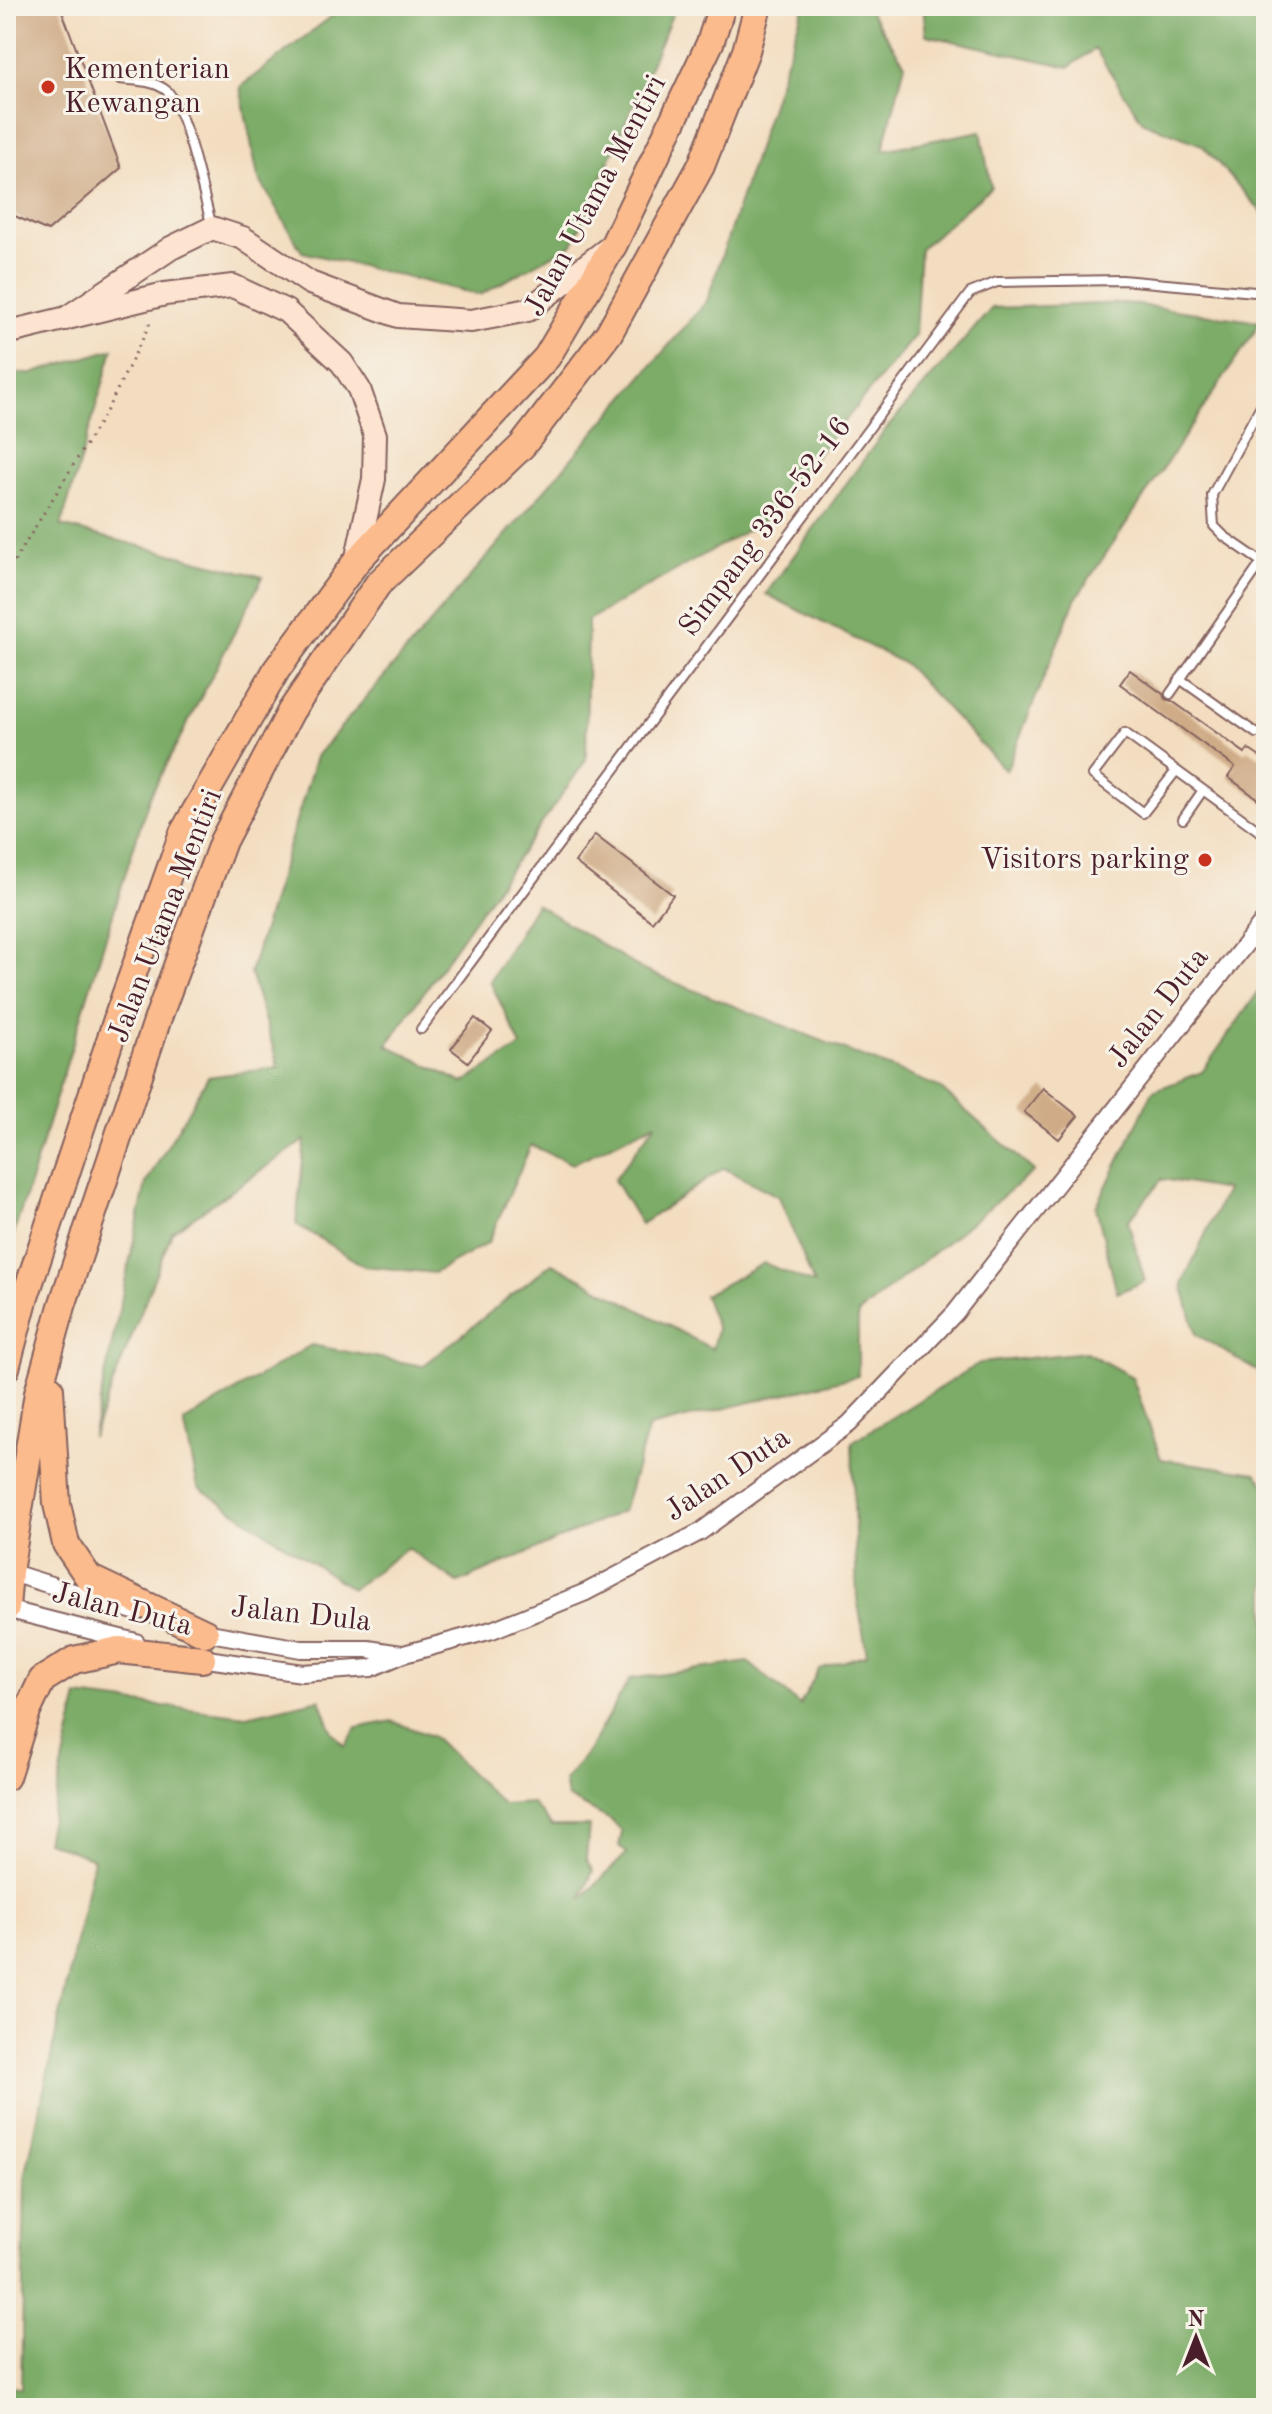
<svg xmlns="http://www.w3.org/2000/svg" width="1272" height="2414" font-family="'Old Standard TT',serif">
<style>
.forest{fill:#7cac67;stroke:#636649;stroke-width:2}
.building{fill:#cfac87}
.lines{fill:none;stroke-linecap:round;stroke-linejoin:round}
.lane-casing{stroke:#85625f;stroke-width:12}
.street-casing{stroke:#85625f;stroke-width:20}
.secondary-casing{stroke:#85625f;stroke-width:26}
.primary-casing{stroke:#85625f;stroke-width:30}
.path{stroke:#85625f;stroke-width:3;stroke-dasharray:2 6;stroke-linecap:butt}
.lane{stroke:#fff;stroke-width:8}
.street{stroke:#fff;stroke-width:16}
.secondary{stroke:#fde4d1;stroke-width:22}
.primary{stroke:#fbbb8d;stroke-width:26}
.poi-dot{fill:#c8321e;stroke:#f7f3e8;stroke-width:3}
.labels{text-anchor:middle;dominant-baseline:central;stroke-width:6;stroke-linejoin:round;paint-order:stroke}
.poi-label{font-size:30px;fill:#4a1f2b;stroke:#f7f3e8;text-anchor:start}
.street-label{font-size:30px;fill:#4a1f2b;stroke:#f7f3e8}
</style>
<rect width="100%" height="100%" fill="#f7f3e8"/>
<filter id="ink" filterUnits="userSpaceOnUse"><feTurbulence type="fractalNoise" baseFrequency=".0125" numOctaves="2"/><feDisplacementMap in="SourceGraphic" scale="16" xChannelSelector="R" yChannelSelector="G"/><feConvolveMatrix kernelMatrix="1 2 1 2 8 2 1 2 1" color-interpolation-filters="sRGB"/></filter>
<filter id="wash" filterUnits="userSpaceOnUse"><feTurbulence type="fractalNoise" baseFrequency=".006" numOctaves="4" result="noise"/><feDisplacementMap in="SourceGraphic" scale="32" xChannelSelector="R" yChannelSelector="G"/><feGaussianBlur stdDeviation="1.8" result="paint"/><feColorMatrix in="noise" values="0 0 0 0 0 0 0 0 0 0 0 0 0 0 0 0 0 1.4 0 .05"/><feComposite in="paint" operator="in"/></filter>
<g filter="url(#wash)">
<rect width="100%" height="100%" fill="#f3ddc0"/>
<path class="forest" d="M 345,6 L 676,6 L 573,244 L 480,295 L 302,252 L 258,177 L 240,87 Z
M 804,6 L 866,6 L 905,64 L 883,150 L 981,131 L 991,187 L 920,249 L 915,335 L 762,522 L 588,620 L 586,760 L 387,1045 L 463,1083 L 521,1046 L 490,981 L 536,904 L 643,970 L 939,1087 L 1034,1171 L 858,1314 L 858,1376 L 649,1427 L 623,1511 L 458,1583 L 407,1548 L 352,1589 L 198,1487 L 184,1422 L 311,1345 L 423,1366 L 552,1263 L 712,1349 L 717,1329 L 704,1295 L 764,1263 L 814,1284 L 779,1197 L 724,1168 L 641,1224 L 614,1180 L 656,1123 L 572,1164 L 531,1145 L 488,1243 L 434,1273 L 364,1266 L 296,1224 L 305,1140 L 172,1232 L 92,1438 L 146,1183 L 208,1077 L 279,1067 L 250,973 L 316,756 L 707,301 Z
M 923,6 L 1266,6 L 1266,217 L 1202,145 L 1143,122 L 1095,49 L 1069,67 L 926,35 Z
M 1125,303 L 1261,322 L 1075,600 L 1006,771 L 905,664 L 766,594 L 886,429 L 992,308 Z
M 113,349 L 61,526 L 263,577 L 149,798 L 6,1259 L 6,373 L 31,374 Z
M 1266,981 L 1266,1376 L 1196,1334 L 1182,1284 L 1226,1190 L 1162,1179 L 1128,1221 L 1145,1281 L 1117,1293 L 1096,1207 L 1153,1091 L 1202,1072 Z
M 1086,1352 L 1132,1377 L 1161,1459 L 1256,1473 L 1266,1485 L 1266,2408 L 6,2408 L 6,2385 L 21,2389 L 25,2177 L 94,1859 L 46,1841 L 78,1696 L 247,1716 L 320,1699 L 332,1732 L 345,1746 L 357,1728 L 392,1721 L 434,1737 L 503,1805 L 532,1803 L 552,1826 L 589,1826 L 586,1859 L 593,1871 L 581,1899 L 627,1853 L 619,1846 L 622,1832 L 611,1820 L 567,1797 L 564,1781 L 588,1751 L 630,1679 L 748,1662 L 800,1705 L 819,1669 L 867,1654 L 857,1598 L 852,1442 L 980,1363 Z"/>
<g id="blocks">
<path class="building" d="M 6,6 L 60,6 L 121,168 L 48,231 L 6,212 Z
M 1130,670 L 1163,694 L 1165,699 L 1172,701 L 1245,753 L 1248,749 L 1266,761 L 1266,805 L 1228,777 L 1235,767 L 1120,684 Z
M 595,835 L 673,895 L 652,922 L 575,862 Z
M 475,1018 L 492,1031 L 468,1062 L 451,1049 Z
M 1043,1088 L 1078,1116 L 1059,1139 L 1024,1112 Z"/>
</g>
</g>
<g filter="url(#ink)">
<use href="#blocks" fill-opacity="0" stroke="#85625f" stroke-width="2"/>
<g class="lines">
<defs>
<path id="lane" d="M 120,79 C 136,81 154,80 167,91 C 186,109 204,198 212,227
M 1266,396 L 1212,495 L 1214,526 L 1224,536 L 1266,565
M 1180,679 L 1256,733
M 1170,694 L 1262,562
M 1176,771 L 1143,813 L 1093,775 L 1125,733 L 1266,836
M 1183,819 L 1203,790
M 421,1029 L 970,293 L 997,282 L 1122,280 L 1266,293"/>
<path id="street" d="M 9,1572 L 137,1612
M 6,1609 L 136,1642
M 198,1631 L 301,1649 L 368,1649 L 401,1654
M 194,1657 L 302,1673 L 371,1668 L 404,1654 L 492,1630 L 586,1592 L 700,1532 L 849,1424 L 955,1313 L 1266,918"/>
<path id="secondary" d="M 65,319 L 171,248 L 212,228 L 243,238 L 310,283 L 398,316 L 471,321 L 528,310 L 610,247
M 6,333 L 165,294 L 233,286 L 286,311 L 342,363 L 359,389 L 375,435 L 374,479 L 356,562"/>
<path id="primary" d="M 6,1368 L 24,1300 L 119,1013 L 183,833 L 277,669 L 356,562 L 547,357 L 614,244 L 710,43 L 722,6
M 50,1389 L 57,1504 L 66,1544 L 89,1578 L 205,1633
M 6,1608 L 9,1572 L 38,1393 L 62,1306 L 158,1018 L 223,841 L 291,711 L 378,584 L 522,446 L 609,333 L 701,166 L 746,51 L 758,6
M 6,1777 L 26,1714 L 42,1680 L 74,1660 L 119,1650 L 202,1659"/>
</defs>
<use href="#lane" class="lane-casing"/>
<use href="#street" class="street-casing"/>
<use href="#secondary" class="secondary-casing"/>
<use href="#primary" class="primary-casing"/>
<path class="path" d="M 6,575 L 107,410 L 149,326 L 150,318"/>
<use href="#lane" class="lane"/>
<use href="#street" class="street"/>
<use href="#secondary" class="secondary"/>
<use href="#primary" class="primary"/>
</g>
</g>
<g class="poi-dot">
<circle cx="48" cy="87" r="8"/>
<circle cx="1205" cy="860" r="8"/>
</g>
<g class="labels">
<g class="poi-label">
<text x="64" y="70">Kementerian<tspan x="64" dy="34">Kewangan</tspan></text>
<text x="1189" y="860" text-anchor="end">Visitors parking</text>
</g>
<g class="street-label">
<text transform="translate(596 196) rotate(-62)">Jalan Utama Mentiri</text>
<text transform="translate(766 527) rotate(-53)">Simpang 336-52-16</text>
<text transform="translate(166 916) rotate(-69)">Jalan Utama Mentiri</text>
<text transform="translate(1159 1008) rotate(-52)">Jalan Duta</text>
<text transform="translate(728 1475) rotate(-34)">Jalan Duta</text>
<text transform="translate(122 1610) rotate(14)">Jalan Duta</text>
<text transform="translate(301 1615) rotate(6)">Jalan Dula</text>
</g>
</g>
<rect width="1272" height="2414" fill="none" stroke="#f7f3e8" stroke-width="32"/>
<g transform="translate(1196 2338)" stroke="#f7f3e8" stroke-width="6" paint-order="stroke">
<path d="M0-6L14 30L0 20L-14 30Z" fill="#4a1f2b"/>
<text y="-12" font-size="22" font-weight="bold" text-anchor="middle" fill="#4a1f2b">N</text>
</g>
</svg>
